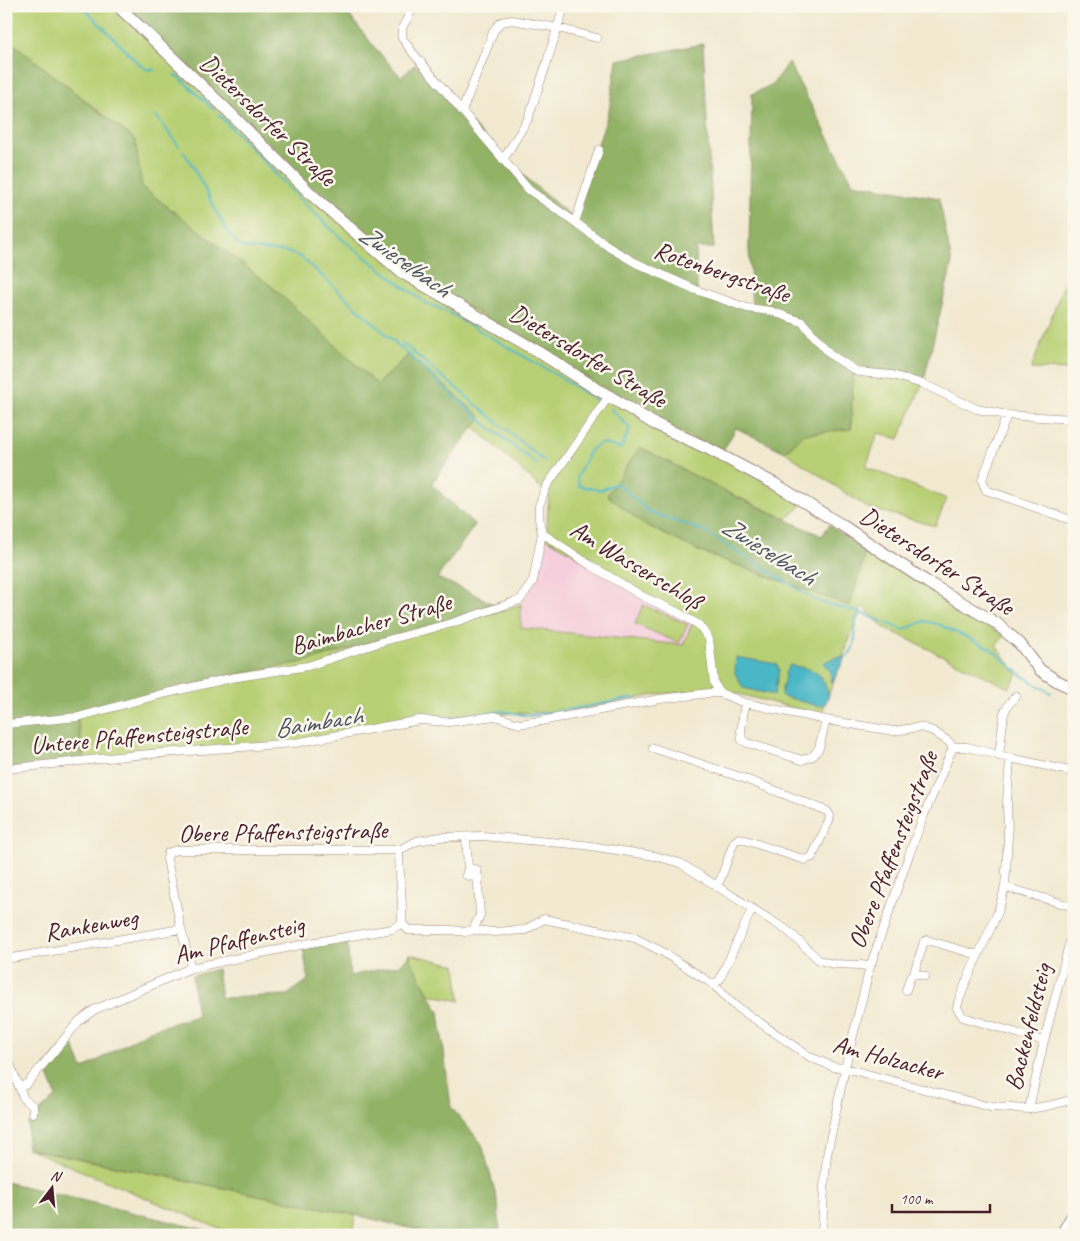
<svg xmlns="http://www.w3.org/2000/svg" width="1080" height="1241" font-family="Caveat,sans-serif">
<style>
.built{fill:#f5cfdc}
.green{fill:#b8d075;stroke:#817850}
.forest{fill:#92b266;stroke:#6e6848}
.water{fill:#4ab7c6;stroke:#4a6b78}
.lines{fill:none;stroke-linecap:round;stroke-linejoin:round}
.stream{stroke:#4ab7c6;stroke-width:2}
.street-casing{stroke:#9e847e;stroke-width:9}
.secondary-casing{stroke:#9e847e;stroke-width:13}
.primary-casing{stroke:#9e847e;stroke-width:14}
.street{stroke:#fff;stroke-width:8}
.secondary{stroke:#fff;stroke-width:11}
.primary{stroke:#fff;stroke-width:12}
.labels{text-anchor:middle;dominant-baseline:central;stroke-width:5;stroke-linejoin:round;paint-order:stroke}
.street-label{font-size:25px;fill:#4a1f2b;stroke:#fbf7ec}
.water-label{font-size:26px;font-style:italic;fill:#4a5461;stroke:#fbf7ec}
</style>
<rect width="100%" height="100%" fill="#fbf7ec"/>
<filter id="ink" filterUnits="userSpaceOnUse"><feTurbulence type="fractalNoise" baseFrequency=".02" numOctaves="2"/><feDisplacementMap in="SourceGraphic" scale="10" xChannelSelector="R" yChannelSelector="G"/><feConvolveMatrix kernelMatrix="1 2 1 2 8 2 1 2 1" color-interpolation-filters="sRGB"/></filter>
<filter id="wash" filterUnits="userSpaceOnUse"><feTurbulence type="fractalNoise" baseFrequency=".0096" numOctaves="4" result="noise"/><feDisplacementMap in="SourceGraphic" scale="20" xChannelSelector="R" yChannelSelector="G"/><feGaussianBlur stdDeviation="1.12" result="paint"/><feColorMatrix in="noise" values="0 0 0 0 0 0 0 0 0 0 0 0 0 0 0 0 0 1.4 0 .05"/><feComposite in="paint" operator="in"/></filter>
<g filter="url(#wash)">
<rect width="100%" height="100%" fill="#f1e9d0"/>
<path class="built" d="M 546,538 L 693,622 L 684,645 L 520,628 L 521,604 L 534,584 Z"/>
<path class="green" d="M 6,6 L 126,6 L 405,270 L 806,502 L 787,519 L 726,492 L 642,523 L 701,552 L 850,606 L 866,550 L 923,584 L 1004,636 L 996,646 L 1018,675 L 1009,688 L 883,627 L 862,606 L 821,715 L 719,689 L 659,694 L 579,710 L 480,715 L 389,723 L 297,743 L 84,760 L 77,714 L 228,676 L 308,661 L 384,639 L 450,622 L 505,610 L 521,604 L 521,628 L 683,645 L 693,622 L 546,538 L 549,495 L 474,427 L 481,417 L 408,355 L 377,384 L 271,286 L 141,187 L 135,140 L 6,38 Z
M 1065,282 L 1074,313 L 1074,370 L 1031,369 Z
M 893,371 L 924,380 L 899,439 L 878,433 L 866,467 L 947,499 L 935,526 L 868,508 L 785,452 L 804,434 L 851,429 L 853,374 Z
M 643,605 L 688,624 L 679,643 L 635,624 Z
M 410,954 L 456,965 L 460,1001 L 429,994 L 411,961 Z
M 27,1148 L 356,1215 L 354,1230 L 356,1235 L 234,1235 Z"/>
<path class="forest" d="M 126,6 L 342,6 L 375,48 L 401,77 L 416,64 L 506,160 L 574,219 L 609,110 L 617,60 L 703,44 L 714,248 L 696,248 L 697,292 L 752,310 L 749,248 L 752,94 L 773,84 L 788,62 L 853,183 L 939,198 L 952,263 L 924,380 L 893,371 L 853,374 L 851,429 L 804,434 L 785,452 L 736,428 L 722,453 L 657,419 L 405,270 L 313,192 Z
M 6,38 L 135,140 L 142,187 L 271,286 L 377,384 L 409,355 L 481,417 L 431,484 L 475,525 L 437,578 L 470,592 L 505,610 L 450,622 L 384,639 L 308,661 L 228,676 L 77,714 L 84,760 L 6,768 Z
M 640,447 L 726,492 L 822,536 L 829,525 L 866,550 L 850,606 L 701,552 L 642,523 L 607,495 Z
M 347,939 L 350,976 L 399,965 L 410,954 L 411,961 L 439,1012 L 451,1107 L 482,1144 L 498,1203 L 500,1235 L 437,1235 L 356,1215 L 27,1148 L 28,1123 L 56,1096 L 45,1067 L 70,1038 L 83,1069 L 150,1030 L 197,1016 L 192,976 L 217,969 L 221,998 L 287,995 L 308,980 L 303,946 Z
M 6,1182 L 226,1235 L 6,1235 Z"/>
<path class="water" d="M 736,657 L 777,664 L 779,670 L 774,695 L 743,688 L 735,673 Z
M 846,657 L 832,682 L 830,671 L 823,663 L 833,658 Z
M 790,665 C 817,671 819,668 829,695 L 825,704 L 818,706 L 782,696 L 781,694 L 786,671 Z"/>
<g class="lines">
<path class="stream" d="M 82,6 L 138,63 L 146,69 L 154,70
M 174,75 L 179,77 L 213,109
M 219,115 L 299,198 L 343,240 L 425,303 L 444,310 L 563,379 L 597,401
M 156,116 L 179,146
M 183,151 L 191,163 L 225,228 L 235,242 L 242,247 L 251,249 L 287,252 L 301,257 L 485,424 L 537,464
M 402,343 L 545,462
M 611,409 L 630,428 L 621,449 L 602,443 L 590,450 L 577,477 L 579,486 L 601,490 L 617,483 L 649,512 L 702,530 L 817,601 L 861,613 L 904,630 L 924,621 L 938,624 L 990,648 L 1024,677 L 1051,693
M 846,657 C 857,649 855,631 856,618 L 861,613
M 440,718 L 457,717 L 503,711 L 528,716 L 578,708 L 634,698"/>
</g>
</g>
<g filter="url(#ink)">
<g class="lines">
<defs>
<path id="street" d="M 414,6 L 402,28 L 402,38 L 413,53 L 529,190 L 575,222 L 610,248 L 636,263 L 696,290 L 747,308 L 771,311 L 802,322 L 831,355 L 858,372 L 892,375 L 923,384 L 977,409 L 1007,415 L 1074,419
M 462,111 L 494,30 L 501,22 L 512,20 L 558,28 L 597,38
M 503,160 L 528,119 L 547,62 L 564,6
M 575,222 L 599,150
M 1007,415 L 982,480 L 986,490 L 1074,521
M 542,533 L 590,565 L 644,597 L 677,612 L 699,625 L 709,639 L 714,683 L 720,693
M 745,703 L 741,730 L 742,740 L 747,743 L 802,760 L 813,756 L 819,748 L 826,720
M 6,724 L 78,717 L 158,695 L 231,678 L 308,666 L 384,641 L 452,623 L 520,600 L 533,581 L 542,533 L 539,519 L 539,506 L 546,487 L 609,396
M 653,748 L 743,778 L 827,811 L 830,816 L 829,821 L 812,857 L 805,860 L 739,838 L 734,842 L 721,878 L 716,887
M 999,756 L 1004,713 L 1008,705 L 1016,696
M 1010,758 L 1007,802 L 1008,836 L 1005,887 L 998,912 L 966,982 L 958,1003 L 957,1008 L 963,1017 L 1044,1041
M 6,769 L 136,755 L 295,743 L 420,720 L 449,722 L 495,716 L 519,724 L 541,721 L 660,699 L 710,693 L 720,693 L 745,703 L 826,720 L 894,731 L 920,727 L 933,731 L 949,742 L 953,747 L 967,747 L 1010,758 L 1074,772
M 466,837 L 468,868 L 466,875 L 479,878
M 399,850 C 399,874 403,899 402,923
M 1005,887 L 1074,907
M 402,923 L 408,930 L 452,930 L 465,932 L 473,930 L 480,915 L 477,870 L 468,868
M 473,930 L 495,932 L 525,930 L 544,919 L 602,931 L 635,938 L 661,951 L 714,985 L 734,1005 L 810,1057 L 834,1067 L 845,1068 L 990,1107 L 1029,1109 L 1052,1105 L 1074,1099
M 6,959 L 181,929
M 191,968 L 181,929 L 167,859 L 168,853 L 176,850 L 399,850 L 417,841 L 441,837 L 483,836 L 584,845 L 655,856 L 680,863 L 788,931 L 819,960 L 833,964 L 861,965 L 870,967
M 914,973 L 925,976
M 714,985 L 720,979 L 752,909
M 906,990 L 910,978 L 914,973 L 924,942 L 927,940 L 978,955
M 6,1055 L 24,1099 L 33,1106 L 33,1113
M 20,1087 L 27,1084 L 79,1021 L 94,1010 L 191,968 L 310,943 L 392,929 L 402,923
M 1029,1109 L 1044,1041 L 1074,925
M 822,1235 L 824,1187 L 827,1155 L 845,1068 L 870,967 L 909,855 L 924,815 L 953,747"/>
<path id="secondary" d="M 118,6 L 223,106 L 312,195 L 401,272 L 539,352 L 592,386 L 593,387 L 609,396 L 653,423 L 707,448 L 775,484 L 840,524 L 927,582 L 996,623 L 1020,644 L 1040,670 L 1057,681 L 1074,689"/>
<path id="primary" d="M 1062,1235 L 1074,1214"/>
</defs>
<use href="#street" class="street-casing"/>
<use href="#secondary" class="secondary-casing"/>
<use href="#primary" class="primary-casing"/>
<use href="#street" class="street"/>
<use href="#secondary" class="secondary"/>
<use href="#primary" class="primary"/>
</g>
</g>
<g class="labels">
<g class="street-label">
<text transform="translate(268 120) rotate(44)">Dietersdorfer Straße</text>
<text transform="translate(722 272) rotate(19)">Rotenbergstraße</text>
<text transform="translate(588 356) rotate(31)">Dietersdorfer Straße</text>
<text transform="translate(937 561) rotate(33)">Dietersdorfer Straße</text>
<text transform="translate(636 565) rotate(31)">Am Wasserschloß</text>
<text transform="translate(371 624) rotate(-16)">Baimbacher Straße</text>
<text transform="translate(139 736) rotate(-5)">Untere Pfaffensteigstraße</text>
<text transform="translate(283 832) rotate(-1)">Obere Pfaffensteigstraße</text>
<text transform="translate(893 850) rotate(-69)">Obere Pfaffensteigstraße</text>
<text transform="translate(91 925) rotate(-10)">Rankenweg</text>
<text transform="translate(239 940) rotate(-14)">Am Pfaffensteig</text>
<text transform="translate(1028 1027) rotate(-76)">Backenfeldsteig</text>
<text transform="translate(888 1058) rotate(15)">Am Holzacker</text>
</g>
<g class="water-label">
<text transform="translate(405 261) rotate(35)">Zwieselbach</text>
<text transform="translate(769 551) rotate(32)">Zwieselbach</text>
<text transform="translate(318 722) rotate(-9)">Baimbach</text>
</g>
</g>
<rect width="1080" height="1241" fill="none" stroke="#fbf7ec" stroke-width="25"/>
<g transform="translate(52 1188) rotate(16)" stroke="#fbf7ec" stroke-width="4" paint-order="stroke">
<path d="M0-4L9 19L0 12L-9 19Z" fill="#4a1f2b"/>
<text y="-8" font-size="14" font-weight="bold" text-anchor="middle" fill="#4a1f2b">N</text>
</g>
<path d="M892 1204v8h98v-8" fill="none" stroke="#4a1f2b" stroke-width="2.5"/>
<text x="900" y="1204" font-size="15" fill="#4a1f2b" stroke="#fbf7ec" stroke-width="4" paint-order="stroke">100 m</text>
</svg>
